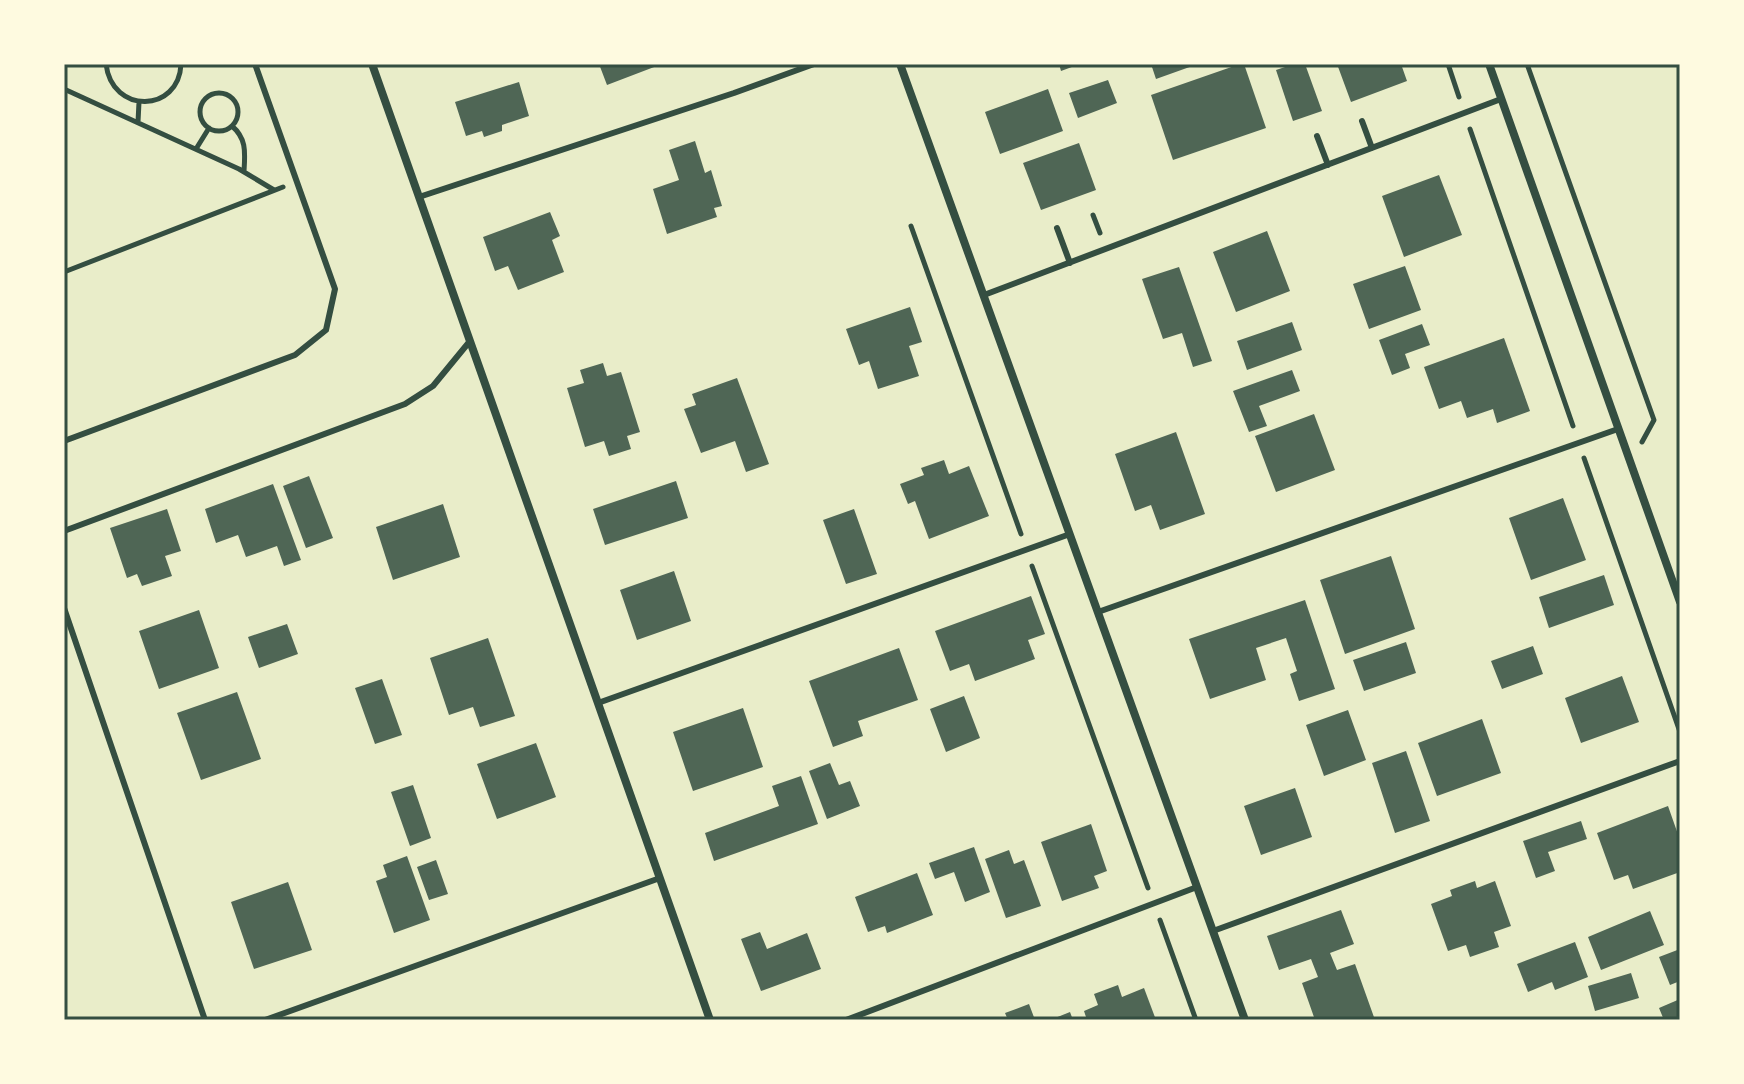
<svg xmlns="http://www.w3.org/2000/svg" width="1744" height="1084" font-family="'Fira Sans',sans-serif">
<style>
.building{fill:#4f6655}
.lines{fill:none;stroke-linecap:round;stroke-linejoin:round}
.path{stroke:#344e41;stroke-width:5}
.service{stroke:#344e41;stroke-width:6}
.minor{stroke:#344e41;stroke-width:8}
.neatline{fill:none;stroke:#344e41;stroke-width:3}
</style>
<rect width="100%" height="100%" fill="#e9edc9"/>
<path class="building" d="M 599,64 L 662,64 L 607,85 Z
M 1059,64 L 1080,64 L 1061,71 Z
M 1151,64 L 1198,64 L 1156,79 Z
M 1240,64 L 1244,64 L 1266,128 L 1173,160 L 1151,95 Z
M 1294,64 L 1305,64 L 1322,111 L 1293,121 L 1276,70 Z
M 1337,64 L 1401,64 L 1407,81 L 1351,102 Z
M 1108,80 L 1117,103 L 1078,118 L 1069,93 Z
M 519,82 L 529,116 L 502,125 L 502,131 L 484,137 L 482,131 L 466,136 L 455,102 Z
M 1048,89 L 1063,131 L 1000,154 L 985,112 Z
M 695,141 L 705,173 L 711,170 L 722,206 L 714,208 L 717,217 L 667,234 L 653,189 L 679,180 L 669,150 Z
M 1079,143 L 1096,190 L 1041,210 L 1023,163 Z
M 1439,175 L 1462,235 L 1404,257 L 1382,196 Z
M 550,212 L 560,236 L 552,240 L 564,272 L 518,290 L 508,266 L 495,271 L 483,237 Z
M 1267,231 L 1290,291 L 1236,312 L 1213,252 Z
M 1405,266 L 1421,310 L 1369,329 L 1353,284 Z
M 1179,267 L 1212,361 L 1193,367 L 1182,333 L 1163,339 L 1142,279 Z
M 910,307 L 922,342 L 909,346 L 919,376 L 878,389 L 869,361 L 859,365 L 846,329 Z
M 1292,322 L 1302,350 L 1247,370 L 1237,341 Z
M 1422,324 L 1430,345 L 1405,354 L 1410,368 L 1392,375 L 1379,340 Z
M 1504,338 L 1530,411 L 1497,423 L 1493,409 L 1467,418 L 1461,401 L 1439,409 L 1424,367 Z
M 603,363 L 607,376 L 621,372 L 640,432 L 627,436 L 631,449 L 609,456 L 604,441 L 585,447 L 567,388 L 584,383 L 580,370 Z
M 1292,370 L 1300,391 L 1259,406 L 1267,426 L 1249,432 L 1233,391 Z
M 737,378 L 769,464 L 746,472 L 735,441 L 701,453 L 684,409 L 696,405 L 692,394 Z
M 1314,414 L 1335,470 L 1276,492 L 1255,436 Z
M 1176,432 L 1205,514 L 1160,530 L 1151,505 L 1135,511 L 1115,454 Z
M 944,460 L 949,474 L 969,466 L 989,516 L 929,539 L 915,501 L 908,504 L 900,484 L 924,475 L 921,468 Z
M 309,476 L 333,538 L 306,548 L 283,486 Z
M 676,481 L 688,518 L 605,545 L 593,509 Z
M 273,484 L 301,560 L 284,566 L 277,546 L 246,557 L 238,535 L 216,543 L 205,509 Z
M 1563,498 L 1586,560 L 1531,580 L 1509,518 Z
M 443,504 L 460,557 L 393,580 L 376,527 Z
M 167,509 L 181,551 L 165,556 L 172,576 L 142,586 L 137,574 L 127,578 L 110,528 Z
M 854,509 L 877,574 L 846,584 L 823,520 Z
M 1391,556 L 1415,629 L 1345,654 L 1320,580 Z
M 674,571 L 691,621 L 637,640 L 620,590 Z
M 1604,575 L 1614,605 L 1549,628 L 1539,597 Z
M 1031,596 L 1045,634 L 1028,640 L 1035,659 L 975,681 L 969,664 L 950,671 L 935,631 Z
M 1305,600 L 1335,689 L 1299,701 L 1290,674 L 1297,671 L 1286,638 L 1256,648 L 1266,680 L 1210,699 L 1189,639 Z
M 199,610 L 219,668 L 159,689 L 139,631 Z
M 287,624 L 298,654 L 259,668 L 248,637 Z
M 488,638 L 515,716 L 480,727 L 473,707 L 449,715 L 430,658 Z
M 1406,642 L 1416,673 L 1364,691 L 1353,660 Z
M 1533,646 L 1543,674 L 1502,689 L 1491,661 Z
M 899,648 L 918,700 L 858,721 L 863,736 L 833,747 L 809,681 Z
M 1622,676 L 1639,722 L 1581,743 L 1565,698 Z
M 382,679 L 402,735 L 375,744 L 355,688 Z
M 237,692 L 261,759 L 201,780 L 177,713 Z
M 964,696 L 980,738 L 946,752 L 930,709 Z
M 743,708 L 763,767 L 693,791 L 673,732 Z
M 1348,710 L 1366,760 L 1324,776 L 1306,725 Z
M 1482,719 L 1501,773 L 1437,796 L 1418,743 Z
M 536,743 L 556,797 L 497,819 L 477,764 Z
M 1406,751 L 1430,821 L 1395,833 L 1372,763 Z
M 830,763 L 839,785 L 850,781 L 860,806 L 827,819 L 809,771 Z
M 801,776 L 818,824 L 714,861 L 705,833 L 779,806 L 772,786 Z
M 413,785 L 431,838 L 410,846 L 391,792 Z
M 1295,788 L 1312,837 L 1261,855 L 1244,806 Z
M 1668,806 L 1680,840 L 1680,872 L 1633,889 L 1628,875 L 1614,880 L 1597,833 Z
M 1581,821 L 1587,839 L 1548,852 L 1555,871 L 1536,878 L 1523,841 Z
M 1091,824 L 1107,871 L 1094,876 L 1099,888 L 1062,901 L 1041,842 Z
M 974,847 L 990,892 L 965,902 L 954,872 L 935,879 L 929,863 Z
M 1009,850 L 1014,864 L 1024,860 L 1041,906 L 1006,918 L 985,859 Z
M 407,856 L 430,920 L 394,933 L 376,881 L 387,877 L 383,865 Z
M 436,860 L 448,894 L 429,900 L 417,867 Z
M 917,873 L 933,915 L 887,933 L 885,926 L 868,932 L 855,897 Z
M 1475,881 L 1477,888 L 1495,881 L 1511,926 L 1494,932 L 1499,947 L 1470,957 L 1466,945 L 1448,951 L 1431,904 L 1452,896 L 1450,890 Z
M 288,882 L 312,950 L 254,969 L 231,902 Z
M 1341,910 L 1354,944 L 1330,953 L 1337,970 L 1355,964 L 1375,1020 L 1315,1020 L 1302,983 L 1318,977 L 1311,959 L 1279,970 L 1267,936 Z
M 1650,911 L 1664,945 L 1601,970 L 1588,937 Z
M 760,932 L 767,949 L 807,933 L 821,969 L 761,991 L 741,939 Z
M 1575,942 L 1588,977 L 1555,990 L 1552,982 L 1528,992 L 1517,964 Z
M 1680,949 L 1680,981 L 1670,985 L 1659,957 Z
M 1631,973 L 1639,998 L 1595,1011 L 1588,986 Z
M 1118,985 L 1122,997 L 1144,988 L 1156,1020 L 1087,1020 L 1084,1011 L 1098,1005 L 1094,994 Z
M 1680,999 L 1680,1020 L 1664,1020 L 1659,1008 Z
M 1029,1004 L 1035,1020 L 1008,1020 L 1005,1013 Z
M 1070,1012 L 1073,1020 L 1050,1020 Z"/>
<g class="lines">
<path class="path" d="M 106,64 C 112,115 179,113 181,64
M 1448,64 L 1459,97
M 1527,64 L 1654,420 L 1642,442
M 64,89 L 239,169 L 274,190
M200 112a19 19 0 1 1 38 0a19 19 0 1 1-38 0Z
M 138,122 L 139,102
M 232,126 C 247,139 245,153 244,171
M 1470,129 L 1573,426
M 196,149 L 209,128
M 1093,215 L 1100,233
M 911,226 L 1021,534
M 64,272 L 283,187
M 1584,458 L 1680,732
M 1032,566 L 1148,888
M 1160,920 L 1196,1020"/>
<path class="service" d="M 1362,121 L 1372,148
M 1317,136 L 1328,165
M 419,197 L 734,93 L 814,64
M 1057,228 L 1070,263
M 984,295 L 1501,99
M 64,441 L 295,355 L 326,330 L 335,289 L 255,64
M 64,531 L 405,404 L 433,386 L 470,341
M 64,608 L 205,1020
M 1098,612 L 1618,429
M 598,703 L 1070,534
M 1213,931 L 1680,761
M 265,1020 L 660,878
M 846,1020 L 1197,887"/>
<path class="minor" d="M 372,64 L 710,1020
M 900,64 L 1245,1020
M 1489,64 L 1680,602"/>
</g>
<rect width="1744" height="1084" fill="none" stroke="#fefae0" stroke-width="132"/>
<rect x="66" y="66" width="1612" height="952" class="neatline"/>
</svg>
